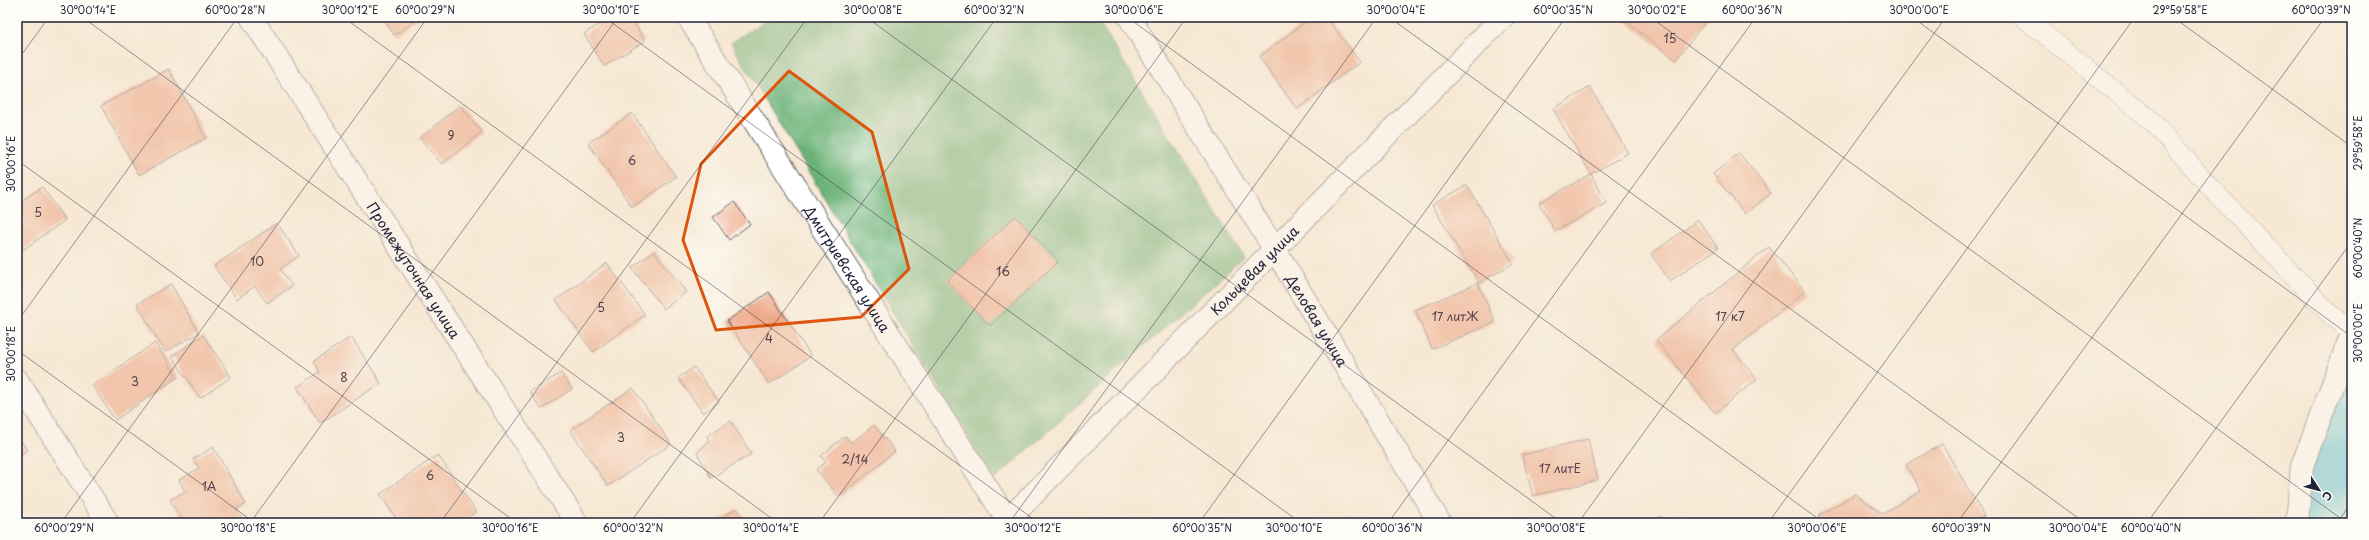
<svg xmlns="http://www.w3.org/2000/svg" width="2369" height="540" font-family="'Playpen Sans',sans-serif">
<style>
.forest{fill:#6cb277;stroke:#476a59}
.lines{fill:none;stroke-linecap:round;stroke-linejoin:round}
.river{stroke:#5fc8db;stroke-width:60}
.building{fill:#ec9d7c}
.lane-casing{stroke:#6c6770;stroke-width:20}
.street-casing{stroke:#6c6770;stroke-width:24}
.lane{stroke:#fff;stroke-width:19}
.street{stroke:#fff;stroke-width:22}
.marked{fill:none;stroke:#de560e;stroke-width:3;stroke-linejoin:round}
.ticks{fill:none;stroke:#22223b;stroke-width:1;stroke-opacity:0.45}
.labels{text-anchor:middle;dominant-baseline:central;stroke-width:3;stroke-linejoin:round;paint-order:stroke}
.number-label{font-size:12px;fill:#54414b}
.street-label{font-size:14px;fill:#22223b;stroke:#fdfcf7}
.neatline{fill:none;stroke:#22223b;stroke-width:1.5}
.ticks-label{font-size:10px;text-anchor:middle;fill:#22223b}
</style>
<rect width="100%" height="100%" fill="#fdfcf7"/>
<filter id="ink" filterUnits="userSpaceOnUse"><feTurbulence type="fractalNoise" baseFrequency=".025" numOctaves="2"/><feDisplacementMap in="SourceGraphic" scale="8" xChannelSelector="R" yChannelSelector="G"/><feConvolveMatrix kernelMatrix="1 2 1 2 8 2 1 2 1" color-interpolation-filters="sRGB"/></filter>
<filter id="wash" filterUnits="userSpaceOnUse"><feTurbulence type="fractalNoise" baseFrequency=".012" numOctaves="4" result="noise"/><feDisplacementMap in="SourceGraphic" scale="16" xChannelSelector="R" yChannelSelector="G"/><feGaussianBlur stdDeviation="0.9" result="paint"/><feColorMatrix in="noise" values="0 0 0 0 0 0 0 0 0 0 0 0 0 0 0 0 0 1.4 0 .05"/><feComposite in="paint" operator="in"/></filter>
<g filter="url(#wash)">
<rect width="100%" height="100%" fill="#f6e8d3"/>
<path class="forest" d="M 770,17 L 1096,17 L 1244,257 L 994,480 L 731,43 Z"/>
<g class="lines">
<path class="river" d="M 2320,523 L 2324,466 L 2352,405"/>
</g>
<g id="blocks">
<path class="building" d="M 383,17 L 422,17 L 394,35 Z
M 611,17 L 630,17 L 645,41 L 604,66 L 584,34 Z
M 1312,17 L 1326,17 L 1360,62 L 1297,109 L 1259,57 Z
M 1620,17 L 1709,17 L 1676,60 Z
M 169,69 L 206,138 L 139,175 L 101,106 Z
M 1590,87 L 1628,153 L 1591,174 L 1553,109 Z
M 460,105 L 482,132 L 442,164 L 420,138 Z
M 632,113 L 676,177 L 632,207 L 588,143 Z
M 1739,153 L 1771,193 L 1745,214 L 1713,174 Z
M 1591,174 L 1607,203 L 1555,231 L 1539,203 Z
M 1467,185 L 1513,263 L 1479,283 L 1432,205 Z
M 42,187 L 65,220 L 20,252 L 17,248 L 17,204 Z
M 734,202 L 750,224 L 729,240 L 713,217 Z
M 1015,216 L 1058,261 L 990,326 L 947,281 Z
M 1698,220 L 1718,248 L 1670,281 L 1651,254 Z
M 277,223 L 299,256 L 280,269 L 292,286 L 267,303 L 255,286 L 237,299 L 214,266 Z
M 1769,247 L 1805,291 L 1733,350 L 1757,379 L 1715,413 L 1656,340 Z
M 654,251 L 686,292 L 664,309 L 632,268 Z
M 607,263 L 645,315 L 593,352 L 556,300 Z
M 1478,283 L 1495,322 L 1432,349 L 1415,310 Z
M 171,284 L 199,333 L 165,352 L 137,304 Z
M 769,292 L 811,356 L 769,384 L 727,321 Z
M 203,335 L 231,377 L 200,398 L 172,356 Z
M 351,337 L 381,383 L 320,423 L 297,387 L 320,372 L 314,361 Z
M 155,343 L 178,377 L 115,420 L 92,385 Z
M 694,367 L 719,402 L 703,413 L 678,378 Z
M 561,373 L 572,389 L 541,409 L 530,392 Z
M 633,388 L 671,444 L 608,486 L 570,430 Z
M 731,421 L 751,454 L 711,478 L 697,453 L 709,441 L 707,436 Z
M 874,425 L 895,451 L 839,497 L 816,470 L 826,462 L 821,456 L 845,436 L 851,443 Z
M 17,435 L 27,450 L 17,457 Z
M 1588,439 L 1598,480 L 1533,496 L 1522,455 Z
M 1942,444 L 1984,516 L 1971,523 L 1823,523 L 1819,515 L 1855,494 L 1883,514 L 1921,490 L 1906,465 Z
M 213,447 L 246,504 L 236,509 L 244,523 L 184,523 L 170,500 L 185,491 L 179,480 L 199,468 L 193,459 Z
M 438,455 L 476,512 L 459,523 L 399,523 L 380,494 Z
M 737,508 L 747,523 L 715,523 Z
M 1661,516 L 1664,523 L 1645,523 Z"/>
</g>
</g>
<g filter="url(#ink)">
<use href="#blocks" fill-opacity="0" stroke="#6c6770" stroke-width="1"/>
<g class="lines">
<defs>
<path id="lane" d="M 2023,17 L 2153,122 L 2212,189 L 2330,314 L 2352,332"/>
<g id="street">
<path id="s1" d="M 251,17 L 577,523"/>
<path id="s2" d="M 688,17 L 1008,521"/>
<path id="s3" d="M 1129,17 L 1275,250 L 1440,523"/>
<path d="M 17,380 L 108,523"/>
<path id="s4" d="M 1005,523 L 1503,17"/>
<path d="M 2297,523 L 2302,466 L 2352,333"/>
</g>
</defs>
<use href="#lane" class="lane-casing"/>
<use href="#street" class="street-casing"/>
<use href="#lane" class="lane"/>
<use href="#street" class="street"/>
</g>
</g>
<path d="M0 0H2369V540H0ZM 789,71 L 872,132 L 909,269 L 861,317 L 716,330 L 683,240 L 701,164 Z" fill="#f6e8d3" fill-opacity=".55" fill-rule="evenodd"/>
<path class="marked" d="M 789,71 L 872,132 L 909,269 L 861,317 L 716,330 L 683,240 L 701,164 Z"/>
<path class="ticks" d="M 82,17 L 778,523M 343,17 L 1039,523M 604,17 L 1301,523M 866,17 L 1562,523M 1127,17 L 1824,523M 1389,17 L 2085,523M 1650,17 L 2347,523M 1912,17 L 2352,337M 2173,17 L 2352,147M 17,61 L 49,17M 17,160 L 517,523M 17,322 L 238,17M 17,350 L 255,523M 61,523 L 428,17M 250,523 L 618,17M 440,523 L 808,17M 630,523 L 997,17M 819,523 L 1187,17M 1009,523 L 1377,17M 1199,523 L 1566,17M 1388,523 L 1756,17M 1578,523 L 1946,17M 1768,523 L 2135,17M 1957,523 L 2325,17M 2147,523 L 2352,241M 2337,523 L 2352,502"/>
<g class="labels">
<g class="number-label">
<text x="1670" y="38">15</text>
<text x="451" y="135">9</text>
<text x="632" y="160">6</text>
<text x="38" y="212">5</text>
<text x="257" y="261">10</text>
<text x="1003" y="271">16</text>
<text x="601" y="307">5</text>
<text x="1455" y="316">17 литЖ</text>
<text x="1730" y="316">17 к7</text>
<text x="769" y="338">4</text>
<text x="344" y="377">8</text>
<text x="135" y="381">3</text>
<text x="621" y="437">3</text>
<text x="855" y="459">2/14</text>
<text x="1560" y="468">17 литЕ</text>
<text x="430" y="475">6</text>
<text x="209" y="486">1А</text>
</g>
<g class="street-label">
<text stroke="none"><textPath href="#s2" startOffset="298">Дмитриевская улица</textPath></text>
<text stroke="none"><textPath href="#s1" startOffset="301">Промежуточная улица</textPath></text>
<text stroke="none"><textPath href="#s4" startOffset="355">Кольцевая улица</textPath></text>
<text stroke="none"><textPath href="#s3" startOffset="357">Деловая улица</textPath></text>
</g>
</g>
<rect width="2369" height="540" fill="none" stroke="#fdfcf7" stroke-width="44"/>
<g transform="translate(2319 490) rotate(126)" stroke="#fdfcf7" stroke-width="3" paint-order="stroke">
<path d="M0-3L7 15L0 10L-7 15Z" fill="#22223b"/>
<text y="-6" font-size="11" font-weight="bold" text-anchor="middle" fill="#22223b">С</text>
</g>
<rect x="22" y="22" width="2325" height="496" class="neatline"/>
<g class="ticks-label">
<text x="88" y="14">30°00'14"E</text>
<text x="235" y="14">60°00'28"N</text>
<text x="350" y="14">30°00'12"E</text>
<text x="425" y="14">60°00'29"N</text>
<text x="611" y="14">30°00'10"E</text>
<text x="873" y="14">30°00'08"E</text>
<text x="994" y="14">60°00'32"N</text>
<text x="1134" y="14">30°00'06"E</text>
<text x="1396" y="14">30°00'04"E</text>
<text x="1563" y="14">60°00'35"N</text>
<text x="1657" y="14">30°00'02"E</text>
<text x="1752" y="14">60°00'36"N</text>
<text x="1919" y="14">30°00'00"E</text>
<text x="2180" y="14">29°59'58"E</text>
<text x="2321" y="14">60°00'39"N</text>
<text transform="translate(2358 143) rotate(-90)" y="4">29°59'58"E</text>
<text transform="translate(11 164) rotate(-90)" y="4">30°00'16"E</text>
<text transform="translate(2358 248) rotate(-90)" y="4">60°00'40"N</text>
<text transform="translate(2358 333) rotate(-90)" y="4">30°00'00"E</text>
<text transform="translate(11 354) rotate(-90)" y="4">30°00'18"E</text>
<text x="64" y="532">60°00'29"N</text>
<text x="248" y="532">30°00'18"E</text>
<text x="510" y="532">30°00'16"E</text>
<text x="633" y="532">60°00'32"N</text>
<text x="771" y="532">30°00'14"E</text>
<text x="1033" y="532">30°00'12"E</text>
<text x="1202" y="532">60°00'35"N</text>
<text x="1294" y="532">30°00'10"E</text>
<text x="1392" y="532">60°00'36"N</text>
<text x="1556" y="532">30°00'08"E</text>
<text x="1817" y="532">30°00'06"E</text>
<text x="1961" y="532">60°00'39"N</text>
<text x="2078" y="532">30°00'04"E</text>
<text x="2151" y="532">60°00'40"N</text>
</g>
</svg>
